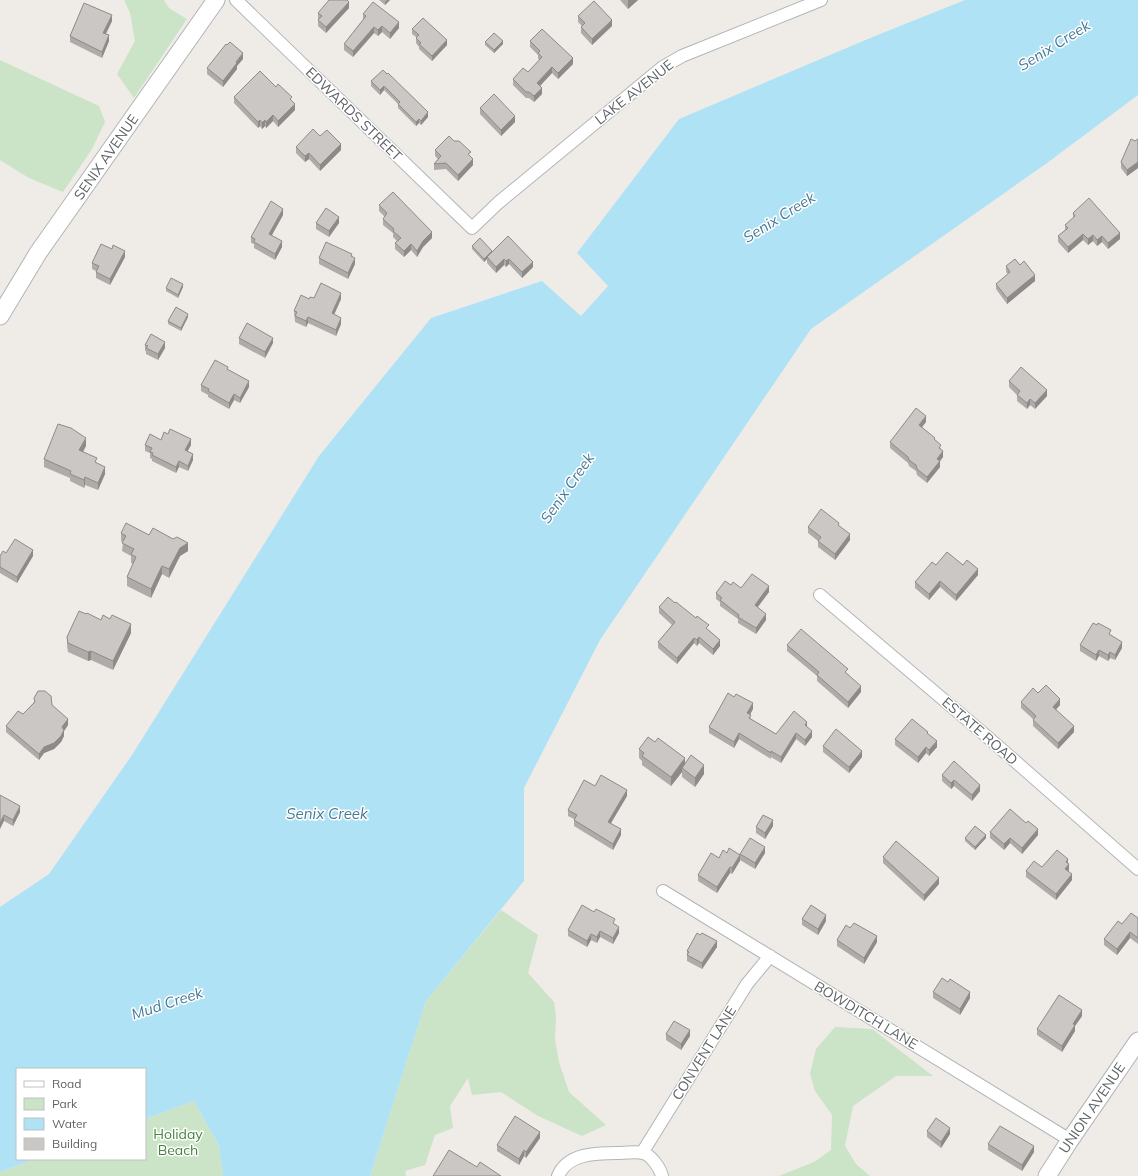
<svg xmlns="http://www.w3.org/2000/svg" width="1138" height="1176" font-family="Mulish,sans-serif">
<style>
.green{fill:#cbe3c7}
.water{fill:#b0e2f6}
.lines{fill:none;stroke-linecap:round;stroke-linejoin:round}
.street-casing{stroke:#b2b5b8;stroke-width:14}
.secondary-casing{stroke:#b1b5b8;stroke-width:19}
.street{stroke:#fff;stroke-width:12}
.secondary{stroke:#fff;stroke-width:17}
.wall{fill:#aeaba9}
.shaded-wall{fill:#8d8b89}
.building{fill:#cac7c4;stroke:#8d8b89}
.labels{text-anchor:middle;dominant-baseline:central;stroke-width:3;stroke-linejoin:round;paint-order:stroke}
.street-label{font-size:14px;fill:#5e6366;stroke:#fff}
.park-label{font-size:14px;fill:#478340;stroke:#fff}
.water-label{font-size:15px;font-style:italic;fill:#477a96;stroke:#fff}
</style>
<rect width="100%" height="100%" fill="#efece7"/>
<path class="green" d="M 124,0 L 164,0 L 169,8 L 187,19 L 134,98 L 117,74 L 135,41 L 130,13 Z
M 0,60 L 99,106 L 105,122 L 92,149 L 63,192 L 29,178 L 0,160 Z
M 501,910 L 538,935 L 528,973 L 554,1002 L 556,1017 L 555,1039 L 559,1062 L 569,1092 L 606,1125 L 582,1136 L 538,1116 L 501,1092 L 472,1095 L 468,1078 L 450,1106 L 453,1128 L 435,1135 L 425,1165 L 405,1171 L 406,1176 L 370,1176 L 426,1001 Z
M 835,1027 L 872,1029 L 933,1076 L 896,1076 L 853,1106 L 845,1146 L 856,1164 L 870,1176 L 779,1176 L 814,1162 L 831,1150 L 832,1115 L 815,1091 L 810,1074 L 816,1049 Z
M 194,1101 L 219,1146 L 223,1176 L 0,1176 L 0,1172 L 35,1159 L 145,1159 L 145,1119 Z"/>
<path class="water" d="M 965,0 L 1138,0 L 1138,95 L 1047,163 L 811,329 L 600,640 L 524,788 L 524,881 L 426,1001 L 370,1176 L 223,1176 L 219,1146 L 194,1101 L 145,1119 L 145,1069 L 17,1069 L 17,1159 L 35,1159 L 0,1172 L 0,907 L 49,874 L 132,755 L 319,456 L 431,318 L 542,281 L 581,316 L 608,286 L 577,253 L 679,119 L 875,36 Z"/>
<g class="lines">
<defs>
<path id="street" d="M 236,0 L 472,228 L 498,203 L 663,67 L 682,56 L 821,0
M 820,595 L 984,734 L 1138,869
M 663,891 L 1070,1140
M 642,1153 L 747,984 L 770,956
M 558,1176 C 568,1152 599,1153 621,1153 C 627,1153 637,1151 643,1153 C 651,1155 660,1168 662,1176"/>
<path id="secondary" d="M 0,316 L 38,253 L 216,0
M 1047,1176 L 1070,1140 L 1138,1041"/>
</defs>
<use href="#street" class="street-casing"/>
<use href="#secondary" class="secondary-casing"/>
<use href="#street" class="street"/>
<use href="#secondary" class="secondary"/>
</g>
<path class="wall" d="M 379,0 L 390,0 L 385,5 Z
M 620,0 L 638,0 L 628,9 Z
M 349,8 L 326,33 L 318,26 L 318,20 L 319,19 L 318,19 L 318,13 Z
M 363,14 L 399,28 L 390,39 L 382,32 L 378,36 L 374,33 L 353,57 L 344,50 L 344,44 L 363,20 Z
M 578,16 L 612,26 L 592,45 L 581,33 L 581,27 L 582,26 L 578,22 Z
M 112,21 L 106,34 L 109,41 L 102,58 L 70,42 L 70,36 Z
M 412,29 L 447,45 L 432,61 L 419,49 L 419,47 L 416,43 L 416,37 L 412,34 Z
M 530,41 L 573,64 L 558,79 L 552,73 L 540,86 L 542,94 L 534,102 L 529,98 L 526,98 L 513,85 L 513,79 L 528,72 L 540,60 L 538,59 L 538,55 L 530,47 Z
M 485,42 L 503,44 L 494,53 L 485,45 Z
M 243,59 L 237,66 L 237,69 L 223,87 L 207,74 L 207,68 Z
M 383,70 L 428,117 L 421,125 L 419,123 L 416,126 L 398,108 L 398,104 L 384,90 L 380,95 L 371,86 L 371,81 Z
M 276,87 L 292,102 L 295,110 L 278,127 L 273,121 L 266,128 L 265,126 L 262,129 L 260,126 L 258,128 L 234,103 L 234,97 Z
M 480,108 L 515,122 L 501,136 L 480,114 Z
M 320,136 L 341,150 L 320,171 L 309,159 L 305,162 L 296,153 L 296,147 Z
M 1138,139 L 1138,168 L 1127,176 L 1121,168 L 1121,162 L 1135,141 Z
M 454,141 L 471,157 L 473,165 L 458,181 L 446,169 L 434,170 L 434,164 L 438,159 L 435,156 L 435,150 Z
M 379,205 L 432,238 L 423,247 L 417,257 L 411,250 L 404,257 L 395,249 L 395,243 L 397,241 L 393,237 L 393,233 L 383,225 L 383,219 L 385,217 L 379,211 Z
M 1073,213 L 1120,239 L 1108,249 L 1102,242 L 1097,246 L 1093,241 L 1088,245 L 1083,240 L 1068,253 L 1058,242 L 1058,236 L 1065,230 L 1065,225 L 1073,218 Z
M 283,215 L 272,235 L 282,247 L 275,260 L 254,248 L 254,244 L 251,243 L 251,237 Z
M 316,223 L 339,223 L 329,237 L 316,229 Z
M 472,246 L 492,252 L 533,267 L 522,278 L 509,264 L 506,267 L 504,265 L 496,273 L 487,263 L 487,259 L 484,262 L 472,249 Z
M 125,257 L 110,285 L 96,278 L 96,271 L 92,269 L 92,263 Z
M 319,258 L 355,264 L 348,279 L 319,264 Z
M 1020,265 L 1035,281 L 1007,304 L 996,289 L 996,284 L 1008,274 L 1006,272 L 1006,266 Z
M 183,287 L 178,298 L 166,291 L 166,288 Z
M 314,298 L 341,299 L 334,315 L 341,324 L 336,336 L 308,323 L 306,327 L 295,322 L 294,311 L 309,299 Z
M 188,317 L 181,331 L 168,324 L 168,321 Z
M 239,338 L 273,343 L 265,358 L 239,344 Z
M 145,345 L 165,348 L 158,360 L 146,354 L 146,351 L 145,351 Z
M 228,369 L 249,387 L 240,403 L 234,400 L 229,409 L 208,397 L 208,395 L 201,391 L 201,385 Z
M 1009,381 L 1047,396 L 1035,409 L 1030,405 L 1027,409 L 1017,401 L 1017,395 L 1009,387 Z
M 926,422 L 922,427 L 935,440 L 941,449 L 943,457 L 940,461 L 940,467 L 927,483 L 917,475 L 916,471 L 909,466 L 908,463 L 890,448 L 890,442 Z
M 161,440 L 191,445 L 187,452 L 193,460 L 188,471 L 179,467 L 176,473 L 152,461 L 152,459 L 150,458 L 150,453 L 145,451 L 145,445 Z
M 86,446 L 83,452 L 97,463 L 105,474 L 98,490 L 85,485 L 84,488 L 70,481 L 70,478 L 44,467 L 44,459 Z
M 839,526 L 850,540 L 835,560 L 818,547 L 818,541 L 808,533 L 808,527 Z
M 121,533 L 149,535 L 188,551 L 180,556 L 169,578 L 162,574 L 151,598 L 127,586 L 127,577 L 133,564 L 131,563 L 131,556 L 122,551 L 123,542 L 121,541 Z
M 6,553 L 33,556 L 17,583 L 0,573 L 0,556 Z
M 936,565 L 978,575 L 956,601 L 940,587 L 929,600 L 915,588 L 915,582 Z
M 731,585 L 741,588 L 769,592 L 757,607 L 766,620 L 756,634 L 738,623 L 738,619 L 720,606 L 720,602 L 716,599 L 716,593 Z
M 659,607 L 709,631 L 720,646 L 713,655 L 699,643 L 697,646 L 694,643 L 677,664 L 658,648 L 658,642 L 672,625 L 659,613 Z
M 86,614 L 101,620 L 131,633 L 113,670 L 91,660 L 88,661 L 68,652 L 67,646 L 67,637 Z
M 1111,635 L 1122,648 L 1115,660 L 1110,658 L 1108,661 L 1099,656 L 1096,661 L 1080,651 L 1080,645 Z
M 787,645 L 848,674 L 861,692 L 848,708 L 817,681 L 817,676 L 787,651 Z
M 1038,693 L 1060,705 L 1056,709 L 1074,732 L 1058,749 L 1033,726 L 1033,719 L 1021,708 L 1021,702 Z
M 34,698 L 52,705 L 68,725 L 64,731 L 64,736 L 61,742 L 54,749 L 44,753 L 39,760 L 6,732 L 6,726 L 23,714 L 34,702 Z
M 753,709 L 750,715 L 751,719 L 776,734 L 807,727 L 812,737 L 805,746 L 796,739 L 781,763 L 771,757 L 771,759 L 739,739 L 734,748 L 709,733 L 709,727 Z
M 928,734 L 937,747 L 929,756 L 926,753 L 918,763 L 895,745 L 895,739 Z
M 823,746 L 862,757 L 849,773 L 823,752 Z
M 639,749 L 685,763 L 704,774 L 695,787 L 682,777 L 682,772 L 671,786 L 642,765 L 642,761 L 639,758 Z
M 942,775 L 980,791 L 972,801 L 954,786 L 951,789 L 942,781 Z
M 595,786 L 627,796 L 611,823 L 621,835 L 613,850 L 574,826 L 574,819 L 568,816 L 568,810 Z
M 0,795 L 20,812 L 13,826 L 4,821 Z
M 773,826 L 765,839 L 756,833 L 756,827 Z
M 990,832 L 1038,835 L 1022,854 L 1010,843 L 1004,850 L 990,838 Z
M 965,838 L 986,838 L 975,850 L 965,841 Z
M 727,853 L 740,854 L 765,853 L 755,869 L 740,860 L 732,874 L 730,873 L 717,893 L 698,881 L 698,875 L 719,858 Z
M 883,857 L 939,884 L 924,901 L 883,863 Z
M 1068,863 L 1069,870 L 1068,871 L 1072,880 L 1056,900 L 1026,877 L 1026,871 L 1042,867 Z
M 1138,918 L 1138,944 L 1130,938 L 1117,955 L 1104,945 L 1104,939 Z
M 802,919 L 826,921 L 818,935 L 802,925 Z
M 615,924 L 619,933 L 613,944 L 600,937 L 597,943 L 591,940 L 587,947 L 568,936 L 568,930 Z
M 700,935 L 717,947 L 702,969 L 687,961 L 687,951 Z
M 837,940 L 877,942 L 864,964 L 837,946 Z
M 948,982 L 970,998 L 960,1015 L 933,998 L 933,992 Z
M 1082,1016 L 1075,1026 L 1075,1031 L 1062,1052 L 1037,1035 L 1037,1029 Z
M 666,1034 L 690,1036 L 681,1050 L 666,1040 Z
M 927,1131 L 950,1134 L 941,1148 L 927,1137 Z
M 540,1138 L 526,1158 L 524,1156 L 519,1165 L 497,1151 L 497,1145 Z
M 988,1144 L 1034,1152 L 1022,1171 L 988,1150 Z"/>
<path class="shaded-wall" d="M 387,0 L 390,0 L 385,5 L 385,2 Z
M 628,0 L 638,0 L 628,9 Z
M 349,2 L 349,8 L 326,33 L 326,27 Z
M 112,15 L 112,21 L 103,39 L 103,33 Z
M 612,20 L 612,26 L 592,45 L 592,39 Z
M 399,22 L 399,28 L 390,39 L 390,33 Z
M 382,26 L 382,32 L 378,36 L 378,30 Z
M 374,27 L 374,33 L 353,57 L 353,51 Z
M 109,35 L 109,41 L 102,58 L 102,52 Z
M 447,40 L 447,45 L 432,61 L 432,56 Z
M 503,41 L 503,44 L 494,53 L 494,50 Z
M 243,53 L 243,59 L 237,66 L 237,69 L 223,87 L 223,81 L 236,62 Z
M 573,58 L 573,64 L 558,79 L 558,73 Z
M 552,67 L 552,73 L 537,89 L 537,83 Z
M 384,86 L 384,90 L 380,95 L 380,90 Z
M 542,88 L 542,94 L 534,102 L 534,96 Z
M 295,104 L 295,110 L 278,127 L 278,121 Z
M 428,112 L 428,117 L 421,125 L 421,121 Z
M 273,115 L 273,121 L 266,128 L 266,122 Z
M 515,116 L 515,122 L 501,136 L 501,130 Z
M 419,119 L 419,123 L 416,126 L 416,122 Z
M 260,120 L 260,126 L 258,128 L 258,122 Z
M 265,120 L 265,126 L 262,129 L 262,123 Z
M 341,144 L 341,150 L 320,171 L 320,165 Z
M 309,153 L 309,159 L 305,162 L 305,156 Z
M 473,159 L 473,165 L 458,181 L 458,175 Z
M 1138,162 L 1138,168 L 1127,176 L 1127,170 Z
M 283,209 L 283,215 L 269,240 L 269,234 Z
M 339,217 L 339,223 L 329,237 L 329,231 Z
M 432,232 L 432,238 L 423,247 L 417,257 L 417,251 L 423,241 Z
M 1120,233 L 1120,239 L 1108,249 L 1108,243 Z
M 1083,234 L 1083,240 L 1068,253 L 1068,247 Z
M 1093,235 L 1093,241 L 1088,245 L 1088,239 Z
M 1102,236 L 1102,242 L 1097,246 L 1097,240 Z
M 282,241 L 282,247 L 275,260 L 275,254 Z
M 411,244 L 411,250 L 404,257 L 404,251 Z
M 125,251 L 125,257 L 110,285 L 110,279 Z
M 492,251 L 492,254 L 487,257 L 487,259 L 484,262 L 484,259 Z
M 355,258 L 355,264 L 348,279 L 348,273 Z
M 504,259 L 504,265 L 496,273 L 496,267 Z
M 509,259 L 509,264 L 506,267 L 506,261 Z
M 533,262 L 533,267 L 522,278 L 522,272 Z
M 1035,275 L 1035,281 L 1007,304 L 1007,298 Z
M 183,284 L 183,287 L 178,298 L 178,295 Z
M 341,293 L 341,299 L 332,319 L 332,313 Z
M 188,314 L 188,317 L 181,331 L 181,328 Z
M 308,317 L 308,323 L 306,327 L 306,321 Z
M 341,318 L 341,324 L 336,336 L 336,330 Z
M 273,338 L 273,343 L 265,358 L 265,352 Z
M 165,342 L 165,348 L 158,360 L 158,354 Z
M 249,381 L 249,387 L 240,403 L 240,398 Z
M 1047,390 L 1047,396 L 1035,409 L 1035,403 Z
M 234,394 L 234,400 L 229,409 L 229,403 Z
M 1030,399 L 1030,405 L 1027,409 L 1027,403 Z
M 926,416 L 926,422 L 919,431 L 919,425 Z
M 86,438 L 86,446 L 79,458 L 79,450 Z
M 191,439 L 191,445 L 185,456 L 185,450 Z
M 943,451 L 943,457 L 937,465 L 937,459 Z
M 193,454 L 193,460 L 188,471 L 188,466 Z
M 179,461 L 179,467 L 176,473 L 176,467 Z
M 940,461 L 940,467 L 927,483 L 927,477 Z
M 105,467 L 105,474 L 98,490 L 98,483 Z
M 85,477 L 85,485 L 84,488 L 84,480 Z
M 850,534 L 850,540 L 835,560 L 835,554 Z
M 188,543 L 188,551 L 180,556 L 169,578 L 169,569 L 180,548 Z
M 33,550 L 33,556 L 17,583 L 17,577 Z
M 162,566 L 162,574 L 151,598 L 151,589 Z
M 978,569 L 978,575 L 956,601 L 956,595 Z
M 940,581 L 940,587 L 929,600 L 929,594 Z
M 769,586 L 769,592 L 755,611 L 755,605 Z
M 766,614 L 766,620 L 756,634 L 756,628 Z
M 131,624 L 131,633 L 113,670 L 113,661 Z
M 699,637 L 699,643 L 697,646 L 697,640 Z
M 694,638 L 694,643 L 677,664 L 677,658 Z
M 720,640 L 720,646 L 713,655 L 713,649 Z
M 1122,642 L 1122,648 L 1115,660 L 1115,655 Z
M 1099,650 L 1099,656 L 1096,661 L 1096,655 Z
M 91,651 L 91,660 L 88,661 L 88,652 Z
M 1110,652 L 1110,658 L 1108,661 L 1108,655 Z
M 861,686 L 861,692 L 848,708 L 848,702 Z
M 1060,699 L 1060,705 L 1053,713 L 1053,707 Z
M 753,703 L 753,709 L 747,719 L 747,713 Z
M 68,719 L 68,725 L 64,731 L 64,736 L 61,742 L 54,749 L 44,753 L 39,760 L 39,754 Z
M 807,722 L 807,728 L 805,725 Z
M 1074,726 L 1074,732 L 1058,749 L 1058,743 Z
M 812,731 L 812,737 L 805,746 L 805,740 Z
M 739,733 L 739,739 L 734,748 L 734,742 Z
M 796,733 L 796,739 L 781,763 L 781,757 Z
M 937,741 L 937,747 L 929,756 L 929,750 Z
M 926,747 L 926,753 L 918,763 L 918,757 Z
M 862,751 L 862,757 L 849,773 L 849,767 Z
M 685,758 L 685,767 L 682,768 L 682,772 L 671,786 L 671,777 Z
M 704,765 L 704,774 L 695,787 L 695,778 Z
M 954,780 L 954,786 L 951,789 L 951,783 Z
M 980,785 L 980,791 L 972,801 L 972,795 Z
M 627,790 L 627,796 L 608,828 L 608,822 Z
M 20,806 L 20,812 L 13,826 L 13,820 Z
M 4,815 L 4,821 L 0,829 L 0,823 Z
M 773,820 L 773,826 L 765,839 L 765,833 Z
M 621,829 L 621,835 L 613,850 L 613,844 Z
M 1038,829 L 1038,835 L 1022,854 L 1022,848 Z
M 986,835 L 986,838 L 975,850 L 975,847 Z
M 1010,838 L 1010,843 L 1004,850 L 1004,844 Z
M 765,847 L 765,853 L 755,869 L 755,863 Z
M 740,855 L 740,861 L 732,874 L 732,868 Z
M 1068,859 L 1068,865 L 1069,864 L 1069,870 L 1065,875 L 1066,862 Z
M 730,867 L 730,873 L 717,893 L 717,887 Z
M 1072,874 L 1072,880 L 1056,900 L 1056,894 Z
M 939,878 L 939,884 L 924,901 L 924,895 Z
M 826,915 L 826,921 L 818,935 L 818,929 Z
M 619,927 L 619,933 L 613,944 L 613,938 Z
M 600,931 L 600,937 L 597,943 L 597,937 Z
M 1130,932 L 1130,938 L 1117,955 L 1117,949 Z
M 591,934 L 591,940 L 587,947 L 587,941 Z
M 877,936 L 877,942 L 864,964 L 864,958 Z
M 717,941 L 717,947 L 702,969 L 702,963 Z
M 970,992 L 970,998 L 960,1015 L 960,1009 Z
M 1082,1010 L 1082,1016 L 1075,1026 L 1075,1031 L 1062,1052 L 1062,1046 L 1073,1024 Z
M 690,1030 L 690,1036 L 681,1050 L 681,1044 Z
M 950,1128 L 950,1134 L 941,1148 L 941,1142 Z
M 540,1132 L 540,1138 L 526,1158 L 526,1152 Z
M 1034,1146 L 1034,1152 L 1022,1171 L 1022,1165 Z
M 524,1150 L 524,1156 L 519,1165 L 519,1159 Z"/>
<path class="building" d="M 329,0 L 347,0 L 349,2 L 326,27 L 318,20 L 322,16 L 318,13 Z
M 594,1 L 612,20 L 592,39 L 581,27 L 585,23 L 578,16 Z
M 373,2 L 399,22 L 390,33 L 382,26 L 378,30 L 374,27 L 353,51 L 344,44 L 366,16 L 363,14 Z
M 84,3 L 112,15 L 103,33 L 109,35 L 102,52 L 70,36 Z
M 423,18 L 447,40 L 432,56 L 419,44 L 421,43 L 416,38 L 419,35 L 412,29 Z
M 542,29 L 573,58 L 558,73 L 552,67 L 537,83 L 542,88 L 534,96 L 529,92 L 526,92 L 513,79 L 523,68 L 528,72 L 542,57 L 538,53 L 540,51 L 530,41 Z
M 494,33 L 503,41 L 494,50 L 485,42 Z
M 230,42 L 243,53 L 236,62 L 237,63 L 223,81 L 207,68 L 226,44 L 227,45 Z
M 383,70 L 387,74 L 388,73 L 428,112 L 421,121 L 419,119 L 416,122 L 398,104 L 400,102 L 384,86 L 380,90 L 371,81 Z
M 260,71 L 276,87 L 278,84 L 292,97 L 290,99 L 295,104 L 278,121 L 273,115 L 266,122 L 265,120 L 262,123 L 260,120 L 258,122 L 234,97 Z
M 494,94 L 515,116 L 501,130 L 480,108 Z
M 313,129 L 320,136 L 327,130 L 341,144 L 320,165 L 309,153 L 305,156 L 296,147 Z
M 449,136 L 454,141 L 459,141 L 471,152 L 468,154 L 473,159 L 458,175 L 446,163 L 434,164 L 441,156 L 435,150 Z
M 1131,139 L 1135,141 L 1138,139 L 1138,162 L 1127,170 L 1121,162 Z
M 393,192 L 432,232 L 423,241 L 417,251 L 411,244 L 404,251 L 395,243 L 401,238 L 393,231 L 394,229 L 383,219 L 387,213 L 379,205 Z
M 1089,198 L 1120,233 L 1108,243 L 1102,236 L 1097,240 L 1093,235 L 1088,239 L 1083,234 L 1068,247 L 1058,236 L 1068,228 L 1065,225 L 1075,216 L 1073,213 Z
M 271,201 L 283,209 L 269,234 L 282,241 L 275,254 L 254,242 L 255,239 L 251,237 Z
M 326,208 L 339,217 L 329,231 L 316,223 Z
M 508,236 L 533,262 L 522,272 L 509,259 L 506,261 L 504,259 L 496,267 L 487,257 Z
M 480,238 L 492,251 L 484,259 L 472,246 Z
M 326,242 L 352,254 L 351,256 L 355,258 L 348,273 L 319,258 Z
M 101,244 L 112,249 L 113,245 L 125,251 L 110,279 L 96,272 L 99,266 L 92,263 Z
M 1015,259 L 1020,265 L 1024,261 L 1035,275 L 1007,298 L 996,284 L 1010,272 L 1006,266 Z
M 171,278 L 183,284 L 178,295 L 166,288 Z
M 321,283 L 341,293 L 332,313 L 341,318 L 336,330 L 308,317 L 306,321 L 295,316 L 297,312 L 294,311 L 301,295 L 309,299 L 310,297 L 314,298 Z
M 176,307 L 188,314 L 181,328 L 168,321 Z
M 247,323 L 273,338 L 265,352 L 239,338 Z
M 151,334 L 165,342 L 158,354 L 146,348 L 148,346 L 145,345 Z
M 215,360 L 228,367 L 227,369 L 249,381 L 240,398 L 234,394 L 229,403 L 208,391 L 209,389 L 201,385 Z
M 1021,367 L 1047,390 L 1035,403 L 1030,399 L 1027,403 L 1017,395 L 1020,391 L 1009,381 Z
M 916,408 L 926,416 L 919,425 L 935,438 L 934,439 L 941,445 L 939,448 L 943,451 L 937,459 L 940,461 L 927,477 L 917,469 L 916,465 L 909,460 L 908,457 L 890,442 Z
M 58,424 L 71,428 L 86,438 L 79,450 L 97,458 L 95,462 L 105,467 L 98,483 L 85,477 L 84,480 L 70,474 L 71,471 L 44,459 Z
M 170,429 L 191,439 L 185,450 L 193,454 L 188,466 L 179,461 L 176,467 L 152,455 L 153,453 L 150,452 L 152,448 L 145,445 L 150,434 L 161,440 L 164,432 L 168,434 Z
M 821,509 L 839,523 L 838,525 L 850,534 L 835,554 L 818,541 L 821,537 L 808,527 Z
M 126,523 L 149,535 L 153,528 L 173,539 L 177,537 L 188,543 L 180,548 L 169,569 L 162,566 L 151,589 L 127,577 L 136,557 L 131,554 L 134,549 L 122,543 L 126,536 L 121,533 Z
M 15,539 L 33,550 L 17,577 L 0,567 L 0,556 L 3,551 L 6,553 Z
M 947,552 L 963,565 L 967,560 L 978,569 L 956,595 L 940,581 L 929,594 L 915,582 L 932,562 L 936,565 Z
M 752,574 L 769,586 L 755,605 L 766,614 L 756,628 L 738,617 L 739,615 L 720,600 L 722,598 L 716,593 L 725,581 L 731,585 L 733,582 L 741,588 Z
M 668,597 L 675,603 L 676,602 L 696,618 L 697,616 L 709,625 L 706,628 L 720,640 L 713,649 L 699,637 L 697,640 L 694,638 L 677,658 L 658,642 L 675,622 L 659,607 Z
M 79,611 L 86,614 L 87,613 L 101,620 L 103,615 L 110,619 L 112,615 L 131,624 L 113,661 L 91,651 L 88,652 L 68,643 L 67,637 Z
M 1093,623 L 1097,625 L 1098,623 L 1111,630 L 1109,634 L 1122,642 L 1115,655 L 1110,652 L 1108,655 L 1099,650 L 1096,655 L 1080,645 Z
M 801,629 L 848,669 L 845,672 L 861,686 L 848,702 L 817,675 L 819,672 L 787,645 Z
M 1046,685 L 1060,699 L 1053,707 L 1074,726 L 1058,743 L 1033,720 L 1036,716 L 1021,702 L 1033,688 L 1038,693 Z
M 38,691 L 45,691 L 51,696 L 52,705 L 68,719 L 62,727 L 64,730 L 61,736 L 54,743 L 44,747 L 39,754 L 6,726 L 18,711 L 23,714 L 35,702 L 34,698 Z
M 728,693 L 734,697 L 736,694 L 753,703 L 747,713 L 751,715 L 749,718 L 776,734 L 794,711 L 807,722 L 805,725 L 812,731 L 805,740 L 796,733 L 781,757 L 771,751 L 771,753 L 739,733 L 734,742 L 709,727 Z
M 912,719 L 928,732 L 927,733 L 937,741 L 929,750 L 926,747 L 918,757 L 895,739 Z
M 836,729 L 862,751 L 849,767 L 823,746 Z
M 648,737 L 655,742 L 658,738 L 685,758 L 671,777 L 642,756 L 644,753 L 639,749 Z
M 691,755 L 704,765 L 695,778 L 682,768 Z
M 954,761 L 980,785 L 972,795 L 954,780 L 951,783 L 942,775 Z
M 601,775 L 627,790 L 608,822 L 621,829 L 613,844 L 574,820 L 577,815 L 568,810 L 584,780 L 595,786 Z
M 0,795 L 20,806 L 13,820 L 4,815 L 0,823 Z
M 1010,809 L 1026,823 L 1028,821 L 1038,829 L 1022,848 L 1010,838 L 1004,844 L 990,832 Z
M 763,815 L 773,820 L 765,833 L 756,827 Z
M 975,826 L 986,835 L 975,847 L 965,838 Z
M 750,838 L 765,847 L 755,863 L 740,854 Z
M 896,841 L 939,878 L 924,895 L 883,857 Z
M 729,848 L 740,855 L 732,868 L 730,867 L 717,887 L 698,875 L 711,853 L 719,858 L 723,850 L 727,853 Z
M 1057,850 L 1068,859 L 1066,862 L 1069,864 L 1065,869 L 1072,874 L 1056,894 L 1026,871 L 1034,861 L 1042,867 Z
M 582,905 L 594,912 L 596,909 L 615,919 L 613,923 L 619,927 L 613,938 L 600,931 L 597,937 L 591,934 L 587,941 L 568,930 Z
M 811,905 L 826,915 L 818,929 L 802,919 Z
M 1131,913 L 1138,918 L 1138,938 L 1130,932 L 1117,949 L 1104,939 L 1118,921 L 1122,924 Z
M 854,923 L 877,936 L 864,958 L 837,940 L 846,925 L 850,928 Z
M 697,933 L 700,935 L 702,933 L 717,941 L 702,963 L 687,955 L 689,952 L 687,951 Z
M 942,978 L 948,982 L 950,979 L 970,992 L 960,1009 L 933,992 Z
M 1059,995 L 1082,1010 L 1073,1024 L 1075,1025 L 1062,1046 L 1037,1029 Z
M 674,1021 L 690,1030 L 681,1044 L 666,1034 Z
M 515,1116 L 540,1132 L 526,1152 L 524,1150 L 519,1159 L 497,1145 Z
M 936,1118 L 950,1128 L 941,1142 L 927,1131 Z
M 1000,1126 L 1034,1146 L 1022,1165 L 988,1144 Z
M 449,1150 L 477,1167 L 480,1162 L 501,1176 L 433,1176 Z"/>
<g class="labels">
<g class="street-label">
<text transform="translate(634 92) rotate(-38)">LAKE AVENUE</text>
<text transform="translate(354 114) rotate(44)">EDWARDS STREET</text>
<text transform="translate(106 157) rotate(-55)">SENIX AVENUE</text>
<text transform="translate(980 731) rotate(41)">ESTATE ROAD</text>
<text transform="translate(866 1015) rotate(31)">BOWDITCH LANE</text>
<text transform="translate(704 1053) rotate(-58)">CONVENT LANE</text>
<text transform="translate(1092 1108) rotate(-56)">UNION AVENUE</text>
</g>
<g class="park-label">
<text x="178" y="1134">Holiday<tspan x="178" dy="16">Beach</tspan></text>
</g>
<g class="water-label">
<text transform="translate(1054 45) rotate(-32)">Senix Creek</text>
<text transform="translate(779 217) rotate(-32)">Senix Creek</text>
<text transform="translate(567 488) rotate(-55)">Senix Creek</text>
<text x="327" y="813">Senix Creek</text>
<text transform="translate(167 1003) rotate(-18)">Mud Creek</text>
</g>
</g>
<rect x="16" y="1068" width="130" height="92" fill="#ffffff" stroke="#bfc1c2"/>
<rect x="24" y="1081" width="20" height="6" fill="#ffffff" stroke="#bfc1c2"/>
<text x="52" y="1088" font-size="12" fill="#5e6366">Road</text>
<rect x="24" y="1098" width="20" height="12" fill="#cbe3c7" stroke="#bfc1c2"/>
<text x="52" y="1108" font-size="12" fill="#5e6366">Park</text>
<rect x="24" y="1118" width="20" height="12" fill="#b0e2f6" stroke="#bfc1c2"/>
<text x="52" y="1128" font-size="12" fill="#5e6366">Water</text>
<rect x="24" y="1138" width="20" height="12" fill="#cac7c4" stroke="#bfc1c2"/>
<text x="52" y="1148" font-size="12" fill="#5e6366">Building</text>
</svg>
